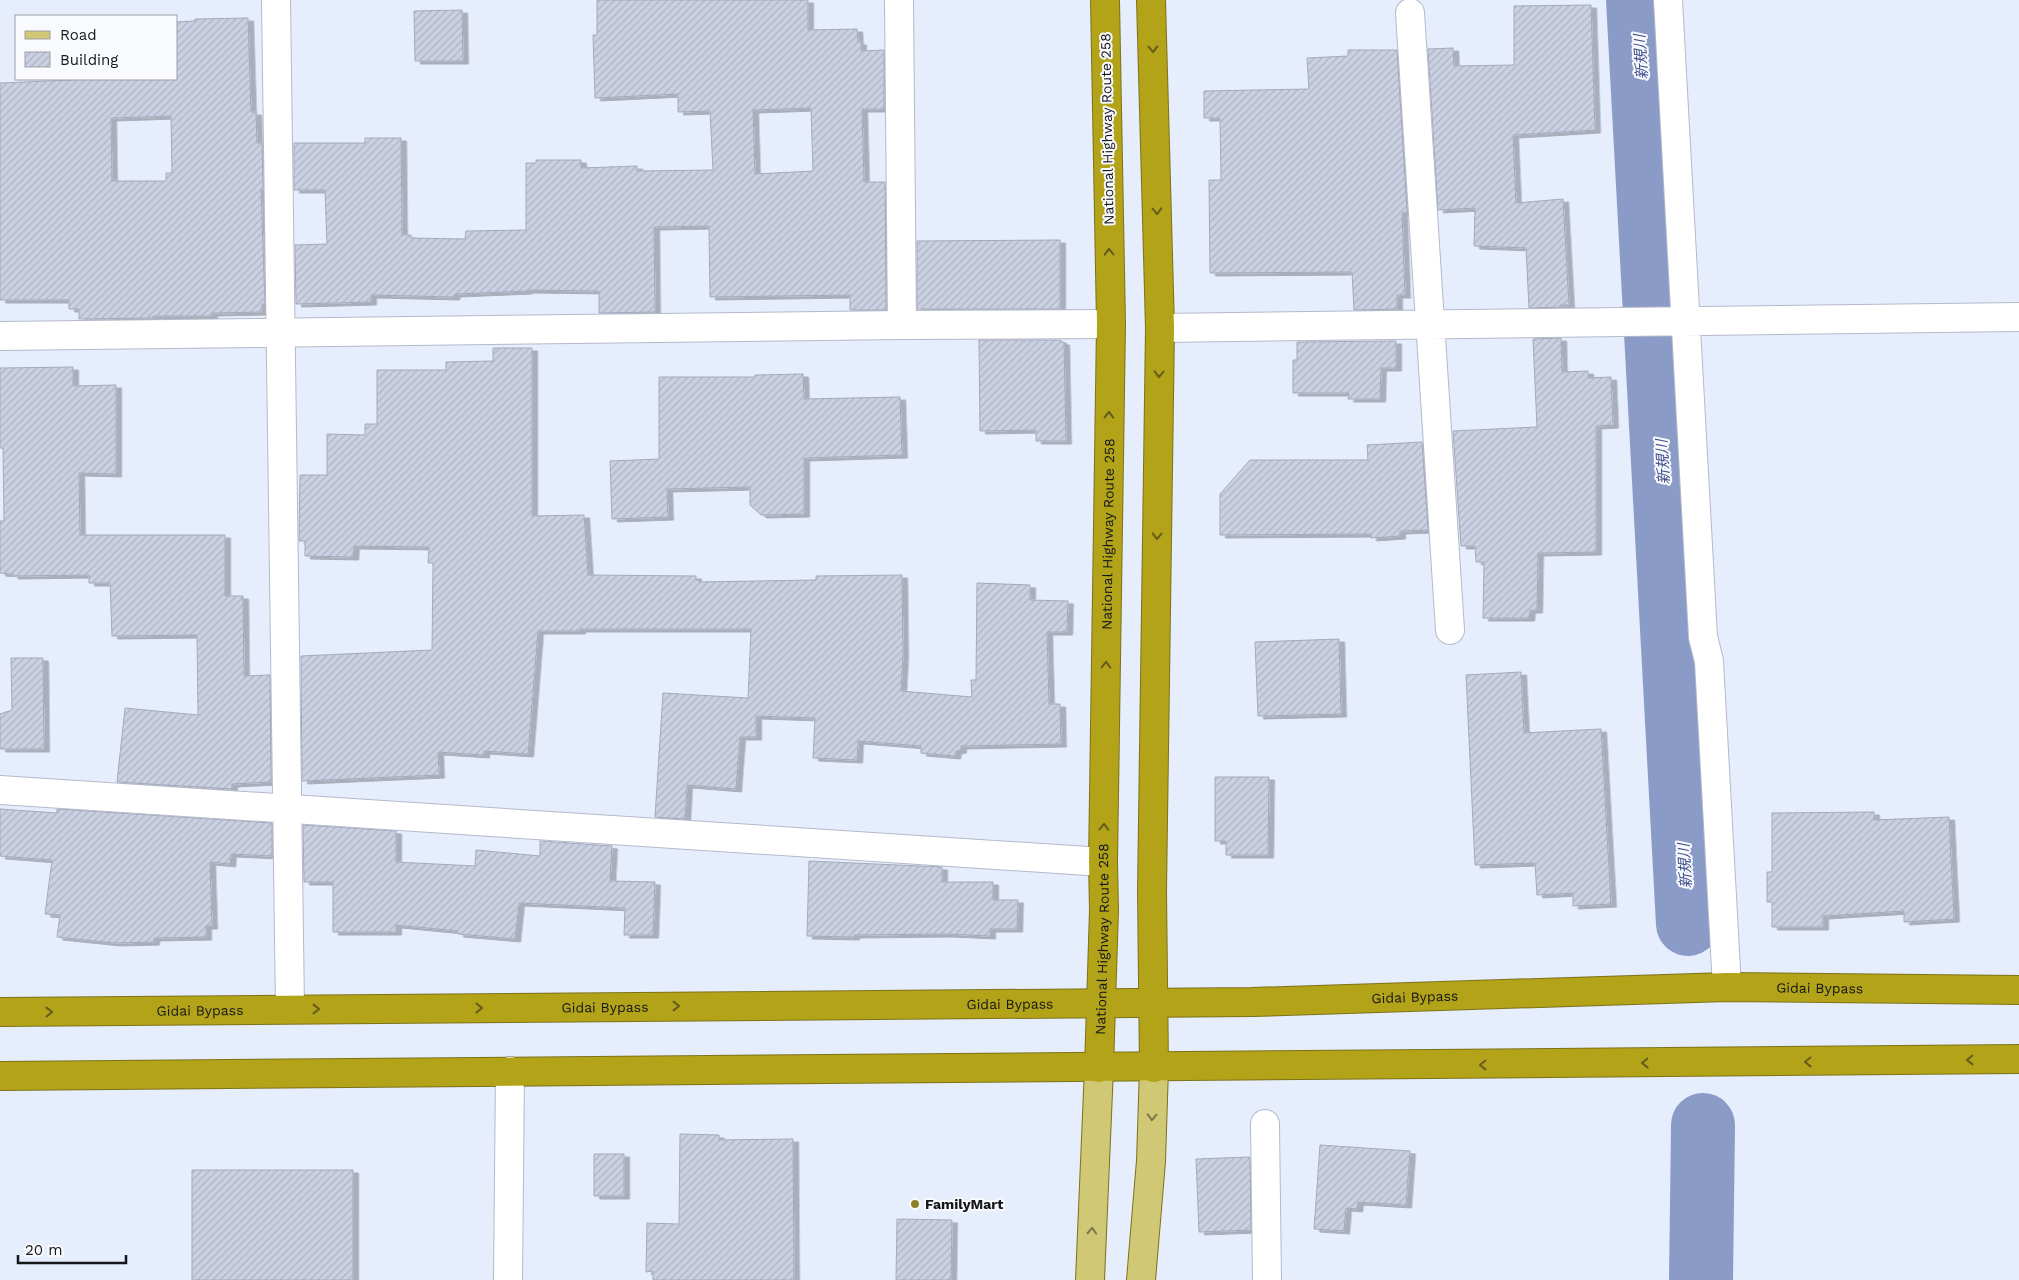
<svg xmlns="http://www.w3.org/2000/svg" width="2019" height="1280" font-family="'Work Sans','Noto Sans JP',sans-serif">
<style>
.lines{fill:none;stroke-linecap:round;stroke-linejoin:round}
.river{stroke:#8b9bc8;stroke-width:64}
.building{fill:url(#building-hatch);stroke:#a4aaba;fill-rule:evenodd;filter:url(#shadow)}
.minor-casing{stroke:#b4baca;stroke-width:30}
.major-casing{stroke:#7c721a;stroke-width:30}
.highway-casing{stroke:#7c721a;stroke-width:30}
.minor{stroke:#fff;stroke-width:28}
.major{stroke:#d1c875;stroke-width:28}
.highway{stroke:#b3a319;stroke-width:28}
.oneway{stroke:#645d1b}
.oneway2{stroke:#7c784d}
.poi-dot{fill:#8c8128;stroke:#f9fafd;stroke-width:2}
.labels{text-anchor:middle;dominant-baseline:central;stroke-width:4;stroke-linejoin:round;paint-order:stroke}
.street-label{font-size:14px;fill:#15171d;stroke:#f9fafd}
.poi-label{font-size:14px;font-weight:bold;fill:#15171d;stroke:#f9fafd;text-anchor:start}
.water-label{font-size:15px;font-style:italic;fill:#3e508b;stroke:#f9fafd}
</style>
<defs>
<pattern id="building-hatch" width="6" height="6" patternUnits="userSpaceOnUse" patternTransform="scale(1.25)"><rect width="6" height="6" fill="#cbd1e2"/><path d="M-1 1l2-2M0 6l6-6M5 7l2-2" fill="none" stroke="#adb3c1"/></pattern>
<filter id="shadow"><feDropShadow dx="5.5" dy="3" stdDeviation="0" flood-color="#0004"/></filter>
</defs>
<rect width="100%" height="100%" fill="#e6edfd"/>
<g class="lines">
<path class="river" d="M 1638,0 L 1688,924
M 1701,1280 L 1703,1125"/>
</g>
<path class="building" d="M 597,0 L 808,0 L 808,30 L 857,29 L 858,42 L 861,42 L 861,51 L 884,50 L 884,109 L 862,109 L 864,182 L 885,182 L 886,310 L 850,310 L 850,295 L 710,297 L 709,226 L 654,227 L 655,312 L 599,313 L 599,291 L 527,290 L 527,291 L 455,294 L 454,297 L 371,295 L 371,302 L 296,304 L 295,245 L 327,244 L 325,190 L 294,190 L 294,143 L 365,143 L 365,138 L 401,138 L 402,235 L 411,235 L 411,238 L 465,239 L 466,231 L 526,230 L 526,163 L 536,163 L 536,160 L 581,160 L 581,168 L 637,166 L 637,171 L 713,170 L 710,111 L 678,112 L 678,94 L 595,98 L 593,35 L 597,35 ZM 811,108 L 813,171 L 755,174 L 753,110 Z
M 1591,5 L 1595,130 L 1513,135 L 1516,203 L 1563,199 L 1569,305 L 1560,305 L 1560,307 L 1529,308 L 1526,248 L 1474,246 L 1475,208 L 1438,210 L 1428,49 L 1453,48 L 1454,66 L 1514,65 L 1514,6 Z
M 462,10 L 463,61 L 415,61 L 414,11 Z
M 248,18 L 251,112 L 256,112 L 257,143 L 262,143 L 263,190 L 261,190 L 265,304 L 262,304 L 262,312 L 212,313 L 212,316 L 153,316 L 153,318 L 79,319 L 79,309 L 69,309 L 69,300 L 0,300 L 0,83 L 72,80 L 72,79 L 176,79 L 176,22 L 195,21 L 195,19 ZM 171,116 L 172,173 L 166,173 L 166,181 L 112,181 L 111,118 Z
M 1348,50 L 1397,50 L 1407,212 L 1402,213 L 1405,295 L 1397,295 L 1397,309 L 1354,310 L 1352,272 L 1210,273 L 1209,180 L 1221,180 L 1220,118 L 1204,118 L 1204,91 L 1309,89 L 1307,58 L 1348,56 Z
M 1060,240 L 1060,309 L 917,309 L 917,241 Z
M 1561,338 L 1562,372 L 1588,371 L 1588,378 L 1611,377 L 1613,425 L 1596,426 L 1596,552 L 1538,553 L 1537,610 L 1530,610 L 1529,618 L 1483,618 L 1484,562 L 1476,562 L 1475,546 L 1461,546 L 1453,431 L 1537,427 L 1533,339 Z
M 979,340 L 1061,340 L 1061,342 L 1064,342 L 1066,441 L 1036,441 L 1036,430 L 980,431 Z
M 1396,341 L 1396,368 L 1381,368 L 1380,399 L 1348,399 L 1349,393 L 1293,393 L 1293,360 L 1297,360 L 1297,342 Z
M 493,348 L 532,348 L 532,516 L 584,515 L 588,575 L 696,576 L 696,580 L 699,580 L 699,582 L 816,580 L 816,576 L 902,575 L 903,654 L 901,691 L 972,697 L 971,680 L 976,680 L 977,583 L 1030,585 L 1030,600 L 1068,601 L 1067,632 L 1047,632 L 1049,704 L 1060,704 L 1061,744 L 961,746 L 961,750 L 956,751 L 955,756 L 921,753 L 921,746 L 858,741 L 857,760 L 813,758 L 815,718 L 756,716 L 756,737 L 740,737 L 736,789 L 687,785 L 685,819 L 655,817 L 663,693 L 748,698 L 751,629 L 580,629 L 580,631 L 538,631 L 528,754 L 484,751 L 484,755 L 438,752 L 439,775 L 302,781 L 301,656 L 432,650 L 433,563 L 428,563 L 429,547 L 354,546 L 353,557 L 305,556 L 305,541 L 299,541 L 300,475 L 327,475 L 327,434 L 365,435 L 365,424 L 377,424 L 377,370 L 446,370 L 446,362 L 493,361 Z
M 73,367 L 73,386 L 116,385 L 116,474 L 79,473 L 80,535 L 225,535 L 225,596 L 243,596 L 244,676 L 270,675 L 271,782 L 232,784 L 232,789 L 117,782 L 125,708 L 198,715 L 197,635 L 112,636 L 110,583 L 89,583 L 89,575 L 13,576 L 13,574 L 0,573 L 0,521 L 4,521 L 3,448 L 0,448 L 0,368 Z
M 803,374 L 804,399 L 900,397 L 902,455 L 804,458 L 804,514 L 761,515 L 750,505 L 750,487 L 667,489 L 668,517 L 612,519 L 610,461 L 659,459 L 659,377 L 755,377 L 755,375 Z
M 1422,442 L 1428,530 L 1400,531 L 1400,536 L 1371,538 L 1371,534 L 1220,535 L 1220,494 L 1250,460 L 1368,460 L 1367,445 Z
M 1339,639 L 1341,714 L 1258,716 L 1255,642 Z
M 11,658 L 43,658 L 44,749 L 0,749 L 0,714 L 12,710 Z
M 1521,672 L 1524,733 L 1601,729 L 1611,904 L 1573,906 L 1573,893 L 1537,895 L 1535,863 L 1475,865 L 1466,675 Z
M 1215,777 L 1269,777 L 1268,855 L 1226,855 L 1226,841 L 1215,841 Z
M 0,809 L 57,813 L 57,809 L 272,823 L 272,856 L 231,854 L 230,864 L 210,862 L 212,926 L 206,926 L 206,937 L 154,938 L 154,942 L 115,943 L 57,937 L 60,915 L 45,914 L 52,860 L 0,856 Z
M 1874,812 L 1874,820 L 1949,817 L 1954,919 L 1904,922 L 1904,911 L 1823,916 L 1823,927 L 1772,927 L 1772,902 L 1767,902 L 1767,872 L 1772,872 L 1772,813 Z
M 303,825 L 396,831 L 396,862 L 475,866 L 476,850 L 540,856 L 540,841 L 612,846 L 610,881 L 655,882 L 653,935 L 624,935 L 625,908 L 519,903 L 515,939 L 458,934 L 458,931 L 396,925 L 396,932 L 333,932 L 333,882 L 304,882 Z
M 809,861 L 942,867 L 942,882 L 993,882 L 993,900 L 1018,900 L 1017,929 L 990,929 L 990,936 L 947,934 L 854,935 L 854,937 L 807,936 Z
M 680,1134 L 719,1135 L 719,1140 L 793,1139 L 794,1280 L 653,1280 L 653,1271 L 646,1272 L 647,1223 L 679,1224 Z
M 1320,1145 L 1410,1151 L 1406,1205 L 1358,1202 L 1357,1209 L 1346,1208 L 1344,1231 L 1314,1229 Z
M 594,1154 L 624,1154 L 624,1196 L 594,1196 Z
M 1250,1157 L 1251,1230 L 1199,1232 L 1196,1159 Z
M 192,1170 L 353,1170 L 353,1280 L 192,1280 Z
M 897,1219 L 952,1220 L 951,1280 L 896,1280 Z"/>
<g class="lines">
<defs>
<path id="minor" d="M 276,0 L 290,1009
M 899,0 L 902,325
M 1668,0 L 1703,637 L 1709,661 L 1727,987
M 1410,13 L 1450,630
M 1160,328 L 2019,317
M 0,336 L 902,325 L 1111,324
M 0,790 L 1103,862
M 1265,1124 L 1267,1280
M 508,1280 L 510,1071"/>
<path id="major" d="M 1090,1280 L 1099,1068
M 1141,1280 L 1151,1161 L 1154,1068"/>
<g id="highway">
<path d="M 1151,0 L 1160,328 L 1152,891 L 1154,1068"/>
<path id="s1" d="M 0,1012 L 1252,1002 L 1727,987 L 2019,990"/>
<path id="s2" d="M 1099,1068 L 1104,910 L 1103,862 L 1111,324 L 1105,0"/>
<path d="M 0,1076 L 2019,1059"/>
</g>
</defs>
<use href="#minor" class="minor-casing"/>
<use href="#major" class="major-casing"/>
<use href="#highway" class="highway-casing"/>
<use href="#minor" class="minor"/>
<use href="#major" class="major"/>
<use href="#highway" class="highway"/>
</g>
<defs><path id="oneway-chevron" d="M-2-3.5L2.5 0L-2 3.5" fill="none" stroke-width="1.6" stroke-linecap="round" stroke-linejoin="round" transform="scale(1.25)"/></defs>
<g class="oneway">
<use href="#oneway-chevron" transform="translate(1153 49) rotate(88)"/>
<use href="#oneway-chevron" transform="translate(1157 211) rotate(88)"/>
<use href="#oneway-chevron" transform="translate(1109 252) rotate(-91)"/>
<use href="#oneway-chevron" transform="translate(1159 374) rotate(91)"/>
<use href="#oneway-chevron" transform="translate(1109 415) rotate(-89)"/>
<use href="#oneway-chevron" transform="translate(1157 536) rotate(91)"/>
<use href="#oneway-chevron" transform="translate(1106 665) rotate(-89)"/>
<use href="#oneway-chevron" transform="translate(1104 827) rotate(-89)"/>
<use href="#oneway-chevron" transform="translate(676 1006)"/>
<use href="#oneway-chevron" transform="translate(479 1008)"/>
<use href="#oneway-chevron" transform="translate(316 1009)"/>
<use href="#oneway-chevron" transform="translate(49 1012) rotate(-1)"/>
<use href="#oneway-chevron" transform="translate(1970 1060) rotate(179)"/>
<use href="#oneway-chevron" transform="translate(1808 1062) rotate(179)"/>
<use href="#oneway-chevron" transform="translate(1645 1063) rotate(179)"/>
<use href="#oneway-chevron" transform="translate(1483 1065) rotate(179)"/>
</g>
<g class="oneway2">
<use href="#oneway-chevron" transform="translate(1152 1117) rotate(92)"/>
<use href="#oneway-chevron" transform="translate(1092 1231) rotate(-87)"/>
</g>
<circle class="poi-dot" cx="915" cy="1204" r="5"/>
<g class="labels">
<g class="street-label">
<text transform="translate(1107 129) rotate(-91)">National Highway Route 258</text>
<text stroke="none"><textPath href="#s2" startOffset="534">National Highway Route 258</textPath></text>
<text stroke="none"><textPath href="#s2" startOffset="129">National Highway Route 258</textPath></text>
<text stroke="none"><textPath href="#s1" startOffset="1820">Gidai Bypass</textPath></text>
<text stroke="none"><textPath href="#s1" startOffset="1415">Gidai Bypass</textPath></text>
<text stroke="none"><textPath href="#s1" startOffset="1010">Gidai Bypass</textPath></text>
<text stroke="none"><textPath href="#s1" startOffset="605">Gidai Bypass</textPath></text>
<text stroke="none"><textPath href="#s1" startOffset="200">Gidai Bypass</textPath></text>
</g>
<g class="poi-label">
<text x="925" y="1204">FamilyMart</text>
</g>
<g class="water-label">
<text transform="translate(1641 57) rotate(-93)">新規川</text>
<text transform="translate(1663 462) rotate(-93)">新規川</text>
<text transform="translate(1685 866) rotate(-93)">新規川</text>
</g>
</g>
<rect x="15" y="15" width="162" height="65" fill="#f9fafd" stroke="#9e9fa3"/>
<rect x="25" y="31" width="25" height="8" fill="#d1c875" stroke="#9e9fa3"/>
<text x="60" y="40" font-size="15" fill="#15171d">Road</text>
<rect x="25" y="52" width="25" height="15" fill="url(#building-hatch)" stroke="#9e9fa3"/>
<text x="60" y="65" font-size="15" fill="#15171d">Building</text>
<path d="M18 1255v8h108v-8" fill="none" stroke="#15171d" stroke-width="2.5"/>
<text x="25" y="1255" font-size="15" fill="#15171d" stroke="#f9fafd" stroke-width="4" paint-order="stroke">20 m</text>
</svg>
